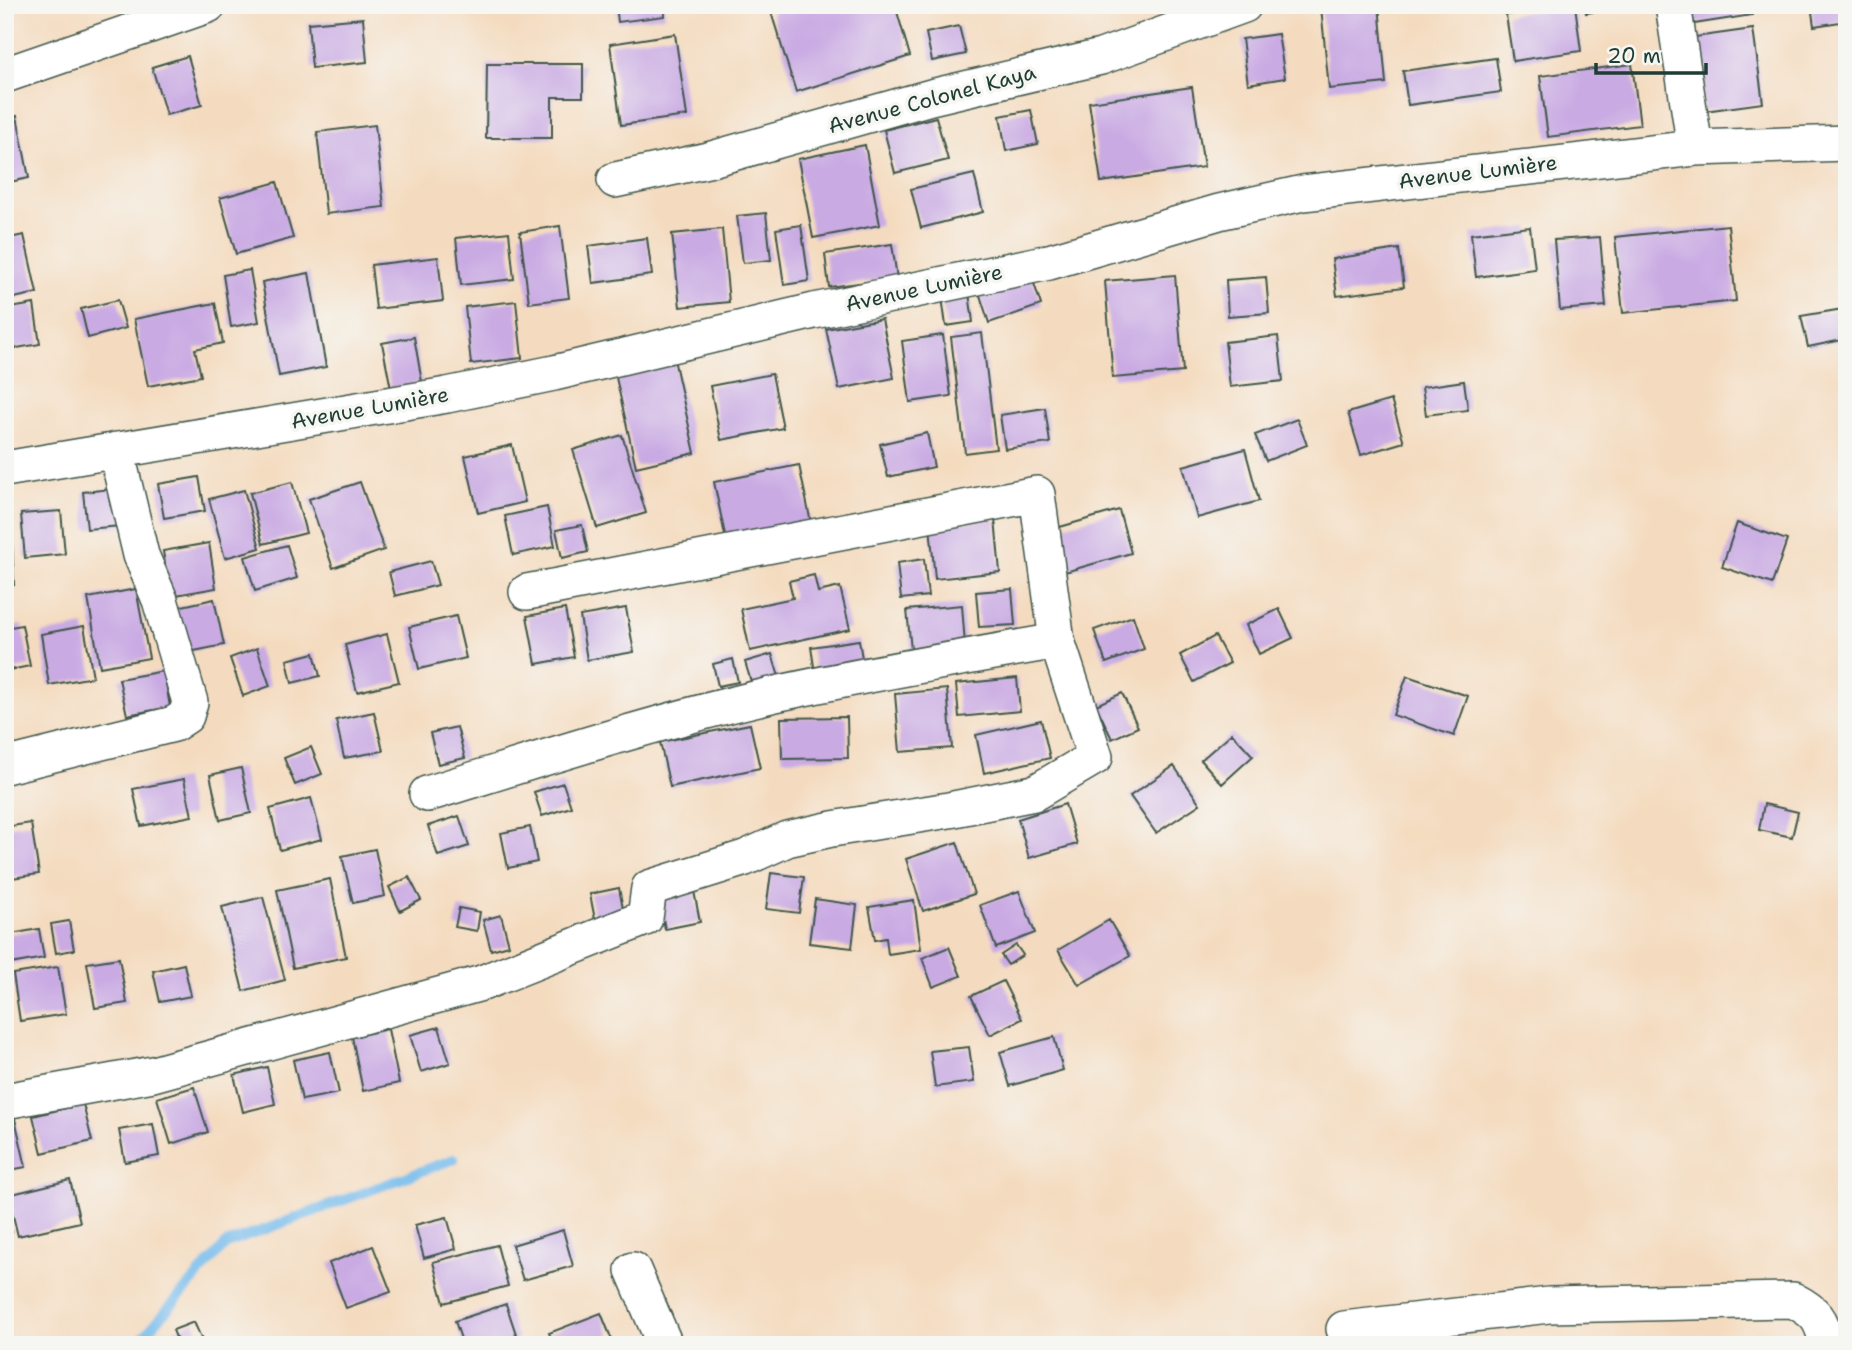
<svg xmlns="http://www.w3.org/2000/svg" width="1852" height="1350" font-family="'Shantell Sans',sans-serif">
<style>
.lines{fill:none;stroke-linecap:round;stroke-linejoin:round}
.stream{stroke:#75bbec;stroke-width:10}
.building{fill:#c9aae3}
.street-casing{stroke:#3f5549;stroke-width:38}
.street{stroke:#fff;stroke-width:35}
.labels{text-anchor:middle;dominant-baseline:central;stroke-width:7;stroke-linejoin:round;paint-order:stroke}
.street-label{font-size:21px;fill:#1f3d34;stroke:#f6f6f2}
</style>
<rect width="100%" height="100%" fill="#f6f6f2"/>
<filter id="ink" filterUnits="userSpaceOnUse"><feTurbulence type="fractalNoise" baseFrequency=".0143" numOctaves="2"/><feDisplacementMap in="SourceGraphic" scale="14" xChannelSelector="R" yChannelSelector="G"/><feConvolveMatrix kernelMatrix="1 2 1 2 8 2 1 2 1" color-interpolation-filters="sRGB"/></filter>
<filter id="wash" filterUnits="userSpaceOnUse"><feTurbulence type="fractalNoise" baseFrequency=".00686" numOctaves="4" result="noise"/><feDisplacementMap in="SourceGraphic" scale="28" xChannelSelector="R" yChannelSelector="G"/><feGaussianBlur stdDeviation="1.57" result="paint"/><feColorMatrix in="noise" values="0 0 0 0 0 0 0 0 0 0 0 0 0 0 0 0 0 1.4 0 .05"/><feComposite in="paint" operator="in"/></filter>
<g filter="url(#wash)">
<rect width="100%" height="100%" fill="#f4dbbf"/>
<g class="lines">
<path class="stream" d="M 136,1345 L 226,1244 L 454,1159"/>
</g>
<g id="blocks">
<path class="building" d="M 541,5 L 582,5 L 583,9 L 541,14 Z
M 616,5 L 664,5 L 665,16 L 618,22 Z
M 791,5 L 895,5 L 910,56 L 796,92 L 771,12 Z
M 1342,5 L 1379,5 L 1386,83 L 1329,89 L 1321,7 Z
M 1543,5 L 1575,5 L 1581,51 L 1513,61 L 1506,15 L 1544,10 Z
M 1584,5 L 1621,5 L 1621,7 L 1586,13 Z
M 1691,5 L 1750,5 L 1752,15 L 1694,24 Z
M 1811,5 L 1847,5 L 1847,21 L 1814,26 Z
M 363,18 L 367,62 L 312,68 L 308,23 Z
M 959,26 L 966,54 L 932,61 L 926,33 Z
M 1753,29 L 1763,103 L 1704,111 L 1695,37 Z
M 675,34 L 687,116 L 621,125 L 610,44 Z
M 1278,34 L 1285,78 L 1248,84 L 1242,39 Z
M 188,56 L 202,105 L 166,115 L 152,67 Z
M 1496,58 L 1501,92 L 1408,105 L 1403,71 Z
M 487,64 L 583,64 L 583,97 L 552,97 L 552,138 L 486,138 Z
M 1632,64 L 1640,125 L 1548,137 L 1540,76 Z
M 1192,87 L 1204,167 L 1101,182 L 1089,102 Z
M 1031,110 L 1038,144 L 1006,151 L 1000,116 Z
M 17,116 L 29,178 L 5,183 L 5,118 Z
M 936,117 L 948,160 L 895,173 L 884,130 Z
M 375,125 L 384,207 L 326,214 L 317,132 Z
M 865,145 L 880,225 L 813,238 L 798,159 Z
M 974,174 L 983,212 L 921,228 L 911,189 Z
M 277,182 L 293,238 L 236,254 L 220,198 Z
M 766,213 L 771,260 L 743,263 L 737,216 Z
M 801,225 L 809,281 L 784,285 L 776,229 Z
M 1728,225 L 1736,301 L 1623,313 L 1615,237 Z
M 560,226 L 569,298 L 529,303 L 520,232 Z
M 1530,227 L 1535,269 L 1476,277 L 1471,234 Z
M 722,229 L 729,302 L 680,307 L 672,234 Z
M 509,232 L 514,279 L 461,285 L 456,238 Z
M 24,235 L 37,293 L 5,300 L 5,239 Z
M 1600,237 L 1606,306 L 1560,310 L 1554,240 Z
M 647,238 L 652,275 L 593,283 L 588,246 Z
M 892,244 L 897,278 L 829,287 L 825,254 Z
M 1399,249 L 1404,287 L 1337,296 L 1332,259 Z
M 438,257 L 443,301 L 376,309 L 371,265 Z
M 250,270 L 259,322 L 231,327 L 223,275 Z
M 1030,271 L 1041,305 L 989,323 L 978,289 Z
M 309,273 L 326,367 L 279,376 L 262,282 Z
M 1175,275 L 1183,372 L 1113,378 L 1105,281 Z
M 1266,277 L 1269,313 L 1228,316 L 1226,280 Z
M 969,293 L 973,322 L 946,326 L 942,297 Z
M 118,300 L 126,328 L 88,338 L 81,309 Z
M 516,301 L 522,358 L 471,364 L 465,307 Z
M 215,303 L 223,343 L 195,349 L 201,376 L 148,386 L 134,319 Z
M 34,304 L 40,344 L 5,350 L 5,309 Z
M 1843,309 L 1847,339 L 1808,347 L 1801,316 Z
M 882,319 L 894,378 L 839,389 L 826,329 Z
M 982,333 L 996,449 L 965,453 L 951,337 Z
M 943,335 L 951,396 L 910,402 L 902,341 Z
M 1278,336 L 1283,381 L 1230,387 L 1225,342 Z
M 414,337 L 422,382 L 391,389 L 382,343 Z
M 674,359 L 695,453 L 636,467 L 615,373 Z
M 772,374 L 783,428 L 721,440 L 710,386 Z
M 1464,381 L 1468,410 L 1426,415 L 1422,387 Z
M 1391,400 L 1404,442 L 1361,455 L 1348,413 Z
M 1045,408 L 1050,443 L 1005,449 L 1000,415 Z
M 1297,419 L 1307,445 L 1266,461 L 1255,435 Z
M 927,433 L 934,467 L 888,477 L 880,444 Z
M 622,435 L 646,513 L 597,528 L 573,450 Z
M 512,445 L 525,502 L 478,513 L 465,456 Z
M 1245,449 L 1259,501 L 1197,518 L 1183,466 Z
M 799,465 L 811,523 L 726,540 L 714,482 Z
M 199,477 L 205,511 L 164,518 L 158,484 Z
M 292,482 L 306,533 L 263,544 L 250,493 Z
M 360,482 L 384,550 L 333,568 L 309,499 Z
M 140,486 L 144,524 L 87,529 L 83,492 Z
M 244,490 L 260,548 L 225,558 L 209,499 Z
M 547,507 L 555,546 L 513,555 L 505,516 Z
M 1119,510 L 1131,553 L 1065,572 L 1053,529 Z
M 61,511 L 65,554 L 25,558 L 21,514 Z
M 995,519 L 1000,572 L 935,579 L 930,526 Z
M 1737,523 L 1787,540 L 1772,584 L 1722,567 Z
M 582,525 L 588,552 L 562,558 L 556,530 Z
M 5,540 L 12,540 L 14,585 L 5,585 Z
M 209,543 L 216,588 L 170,596 L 163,551 Z
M 287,545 L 297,578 L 255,591 L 245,557 Z
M 924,559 L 928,596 L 901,599 L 897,563 Z
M 431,561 L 438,585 L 395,596 L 389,572 Z
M 814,575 L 818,592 L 840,587 L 850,629 L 750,651 L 741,609 L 793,598 L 789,581 Z
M 136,589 L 149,658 L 100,667 L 88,598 Z
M 1012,589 L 1015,625 L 979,627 L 976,592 Z
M 214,599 L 224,645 L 164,657 L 155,612 Z
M 962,605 L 965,645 L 911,650 L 907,610 Z
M 626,608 L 634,652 L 587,660 L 580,616 Z
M 565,609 L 574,657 L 536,664 L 527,616 Z
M 1279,609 L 1293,638 L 1259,654 L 1246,625 Z
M 456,616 L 466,658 L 419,669 L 409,627 Z
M 1133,616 L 1144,649 L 1106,663 L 1094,630 Z
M 22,625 L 30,666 L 5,671 L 5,628 Z
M 84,626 L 93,677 L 49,685 L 41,634 Z
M 387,634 L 399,682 L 357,692 L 345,645 Z
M 1215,636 L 1230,663 L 1194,682 L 1180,655 Z
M 859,640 L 864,671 L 816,680 L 811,647 Z
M 257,648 L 270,686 L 243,696 L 230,658 Z
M 314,653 L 320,676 L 292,683 L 287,660 Z
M 772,654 L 780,680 L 753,688 L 745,662 Z
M 733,659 L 738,682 L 718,686 L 713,664 Z
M 164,671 L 170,707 L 127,715 L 119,679 Z
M 1407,676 L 1468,696 L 1454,736 L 1393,715 Z
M 1017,678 L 1020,711 L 959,717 L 956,684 Z
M 947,689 L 952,748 L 900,752 L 895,694 Z
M 1122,693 L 1138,727 L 1112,739 L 1096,705 Z
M 374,712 L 383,751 L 344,758 L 336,720 Z
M 847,717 L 848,758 L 782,759 L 781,718 Z
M 1041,720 L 1050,758 L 984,773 L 976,735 Z
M 750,724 L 760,768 L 670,787 L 660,742 Z
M 457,727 L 465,758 L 438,764 L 430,733 Z
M 1232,733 L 1253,756 L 1222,784 L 1201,760 Z
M 311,747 L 322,774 L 295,785 L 284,758 Z
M 1174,766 L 1200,804 L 1156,833 L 1130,796 Z
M 241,768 L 251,813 L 220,820 L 210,775 Z
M 184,779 L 192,816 L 141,826 L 133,789 Z
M 563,783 L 571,807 L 542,816 L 534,792 Z
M 311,798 L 322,839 L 280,850 L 270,809 Z
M 1065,804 L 1077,844 L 1029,858 L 1018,819 Z
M 1764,804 L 1798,812 L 1792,837 L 1759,830 Z
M 459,816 L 469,846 L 438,856 L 428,826 Z
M 31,823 L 39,874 L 5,879 L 5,827 Z
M 530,827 L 537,862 L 508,868 L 501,833 Z
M 957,842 L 974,894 L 923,911 L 906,859 Z
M 375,849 L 385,896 L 353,903 L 342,856 Z
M 771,873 L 804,877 L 799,913 L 766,909 Z
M 409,877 L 421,900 L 400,911 L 389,887 Z
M 330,879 L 346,957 L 293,968 L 277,890 Z
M 619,888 L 625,919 L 596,925 L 590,894 Z
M 694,891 L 700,922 L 665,929 L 659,898 Z
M 1019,891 L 1035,933 L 996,948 L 980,905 Z
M 263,897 L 285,980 L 243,991 L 222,907 Z
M 815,899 L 857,905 L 852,948 L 809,943 Z
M 914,900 L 921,949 L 888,954 L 886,938 L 875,940 L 869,907 Z
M 459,908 L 480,912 L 477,931 L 455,927 Z
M 501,915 L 509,945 L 491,950 L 483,920 Z
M 1109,920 L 1130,956 L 1079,985 L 1058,950 Z
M 69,921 L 74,950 L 56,953 L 51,924 Z
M 39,929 L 44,958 L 5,965 L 5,935 Z
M 1016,945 L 1023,955 L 1008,965 L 1001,955 Z
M 949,947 L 961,976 L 933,987 L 922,958 Z
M 119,958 L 127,1003 L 95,1008 L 87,963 Z
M 184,964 L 191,996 L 160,1002 L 153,971 Z
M 58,967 L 66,1014 L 20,1021 L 13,974 Z
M 1003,981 L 1022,1019 L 990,1035 L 971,996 Z
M 439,1027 L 450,1063 L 421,1072 L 410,1035 Z
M 388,1029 L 399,1083 L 363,1091 L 352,1037 Z
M 1054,1037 L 1063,1070 L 1010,1086 L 1000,1052 Z
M 969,1047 L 974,1082 L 935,1087 L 930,1051 Z
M 330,1052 L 339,1093 L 302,1100 L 293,1060 Z
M 267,1067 L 275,1104 L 243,1112 L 234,1075 Z
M 194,1087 L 208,1132 L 171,1144 L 157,1098 Z
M 83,1104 L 92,1141 L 42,1153 L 33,1116 Z
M 15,1119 L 26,1167 L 5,1171 L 5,1121 Z
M 153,1124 L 159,1156 L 125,1162 L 119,1130 Z
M 70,1180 L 80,1222 L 18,1236 L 8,1195 Z
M 6,1211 L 12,1232 L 5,1234 L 5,1212 Z
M 447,1217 L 456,1249 L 424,1258 L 415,1225 Z
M 563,1230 L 573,1266 L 523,1280 L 512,1245 Z
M 497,1245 L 508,1286 L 444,1303 L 433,1262 Z
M 373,1246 L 391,1292 L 346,1308 L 329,1263 Z
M 506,1304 L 518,1340 L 504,1345 L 463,1345 L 455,1321 Z
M 601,1313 L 614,1345 L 554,1345 L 549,1333 Z
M 194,1322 L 204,1345 L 179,1345 L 173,1330 Z"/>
</g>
</g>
<g filter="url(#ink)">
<use href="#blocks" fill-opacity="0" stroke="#3f5549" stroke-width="2"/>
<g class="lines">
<defs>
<path id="street" d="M 1673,5 L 1695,148
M 5,75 L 208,5
M 615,180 L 708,160 L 931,97 L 1101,57 L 1244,5
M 5,469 L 447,395 L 554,373 L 814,311 L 1049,262 L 1219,212 L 1303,193 L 1695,148 L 1847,143
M 5,766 L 174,724 L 186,716 L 190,702 L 160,600 L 141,555 L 116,450
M 427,794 C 544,758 661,720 780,693 C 872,673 965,657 1057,641
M 5,1101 L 153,1074 L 482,983 L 645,918 L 649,888 L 745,858 L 787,839 L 832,829 L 949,810 L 1034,793 L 1095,757 L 1057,641 L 1037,494 L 527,592
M 633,1270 L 665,1345
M 1344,1329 L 1549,1305 L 1793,1300 C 1816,1312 1822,1319 1827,1345"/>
</defs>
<use href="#street" class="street-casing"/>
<use href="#street" class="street"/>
</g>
</g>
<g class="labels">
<g class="street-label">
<text transform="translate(932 99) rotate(-15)">Avenue Colonel Kaya</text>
<text transform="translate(1478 172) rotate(-7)">Avenue Lumière</text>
<text transform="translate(924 288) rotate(-12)">Avenue Lumière</text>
<text transform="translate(370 408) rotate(-10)">Avenue Lumière</text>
</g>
</g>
<rect width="1852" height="1350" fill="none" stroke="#f6f6f2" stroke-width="28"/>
<path d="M1596 63v10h110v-10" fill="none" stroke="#1f3d34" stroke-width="3.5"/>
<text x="1607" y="63" font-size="21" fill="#1f3d34" stroke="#f6f6f2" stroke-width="5" paint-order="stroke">20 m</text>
</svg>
